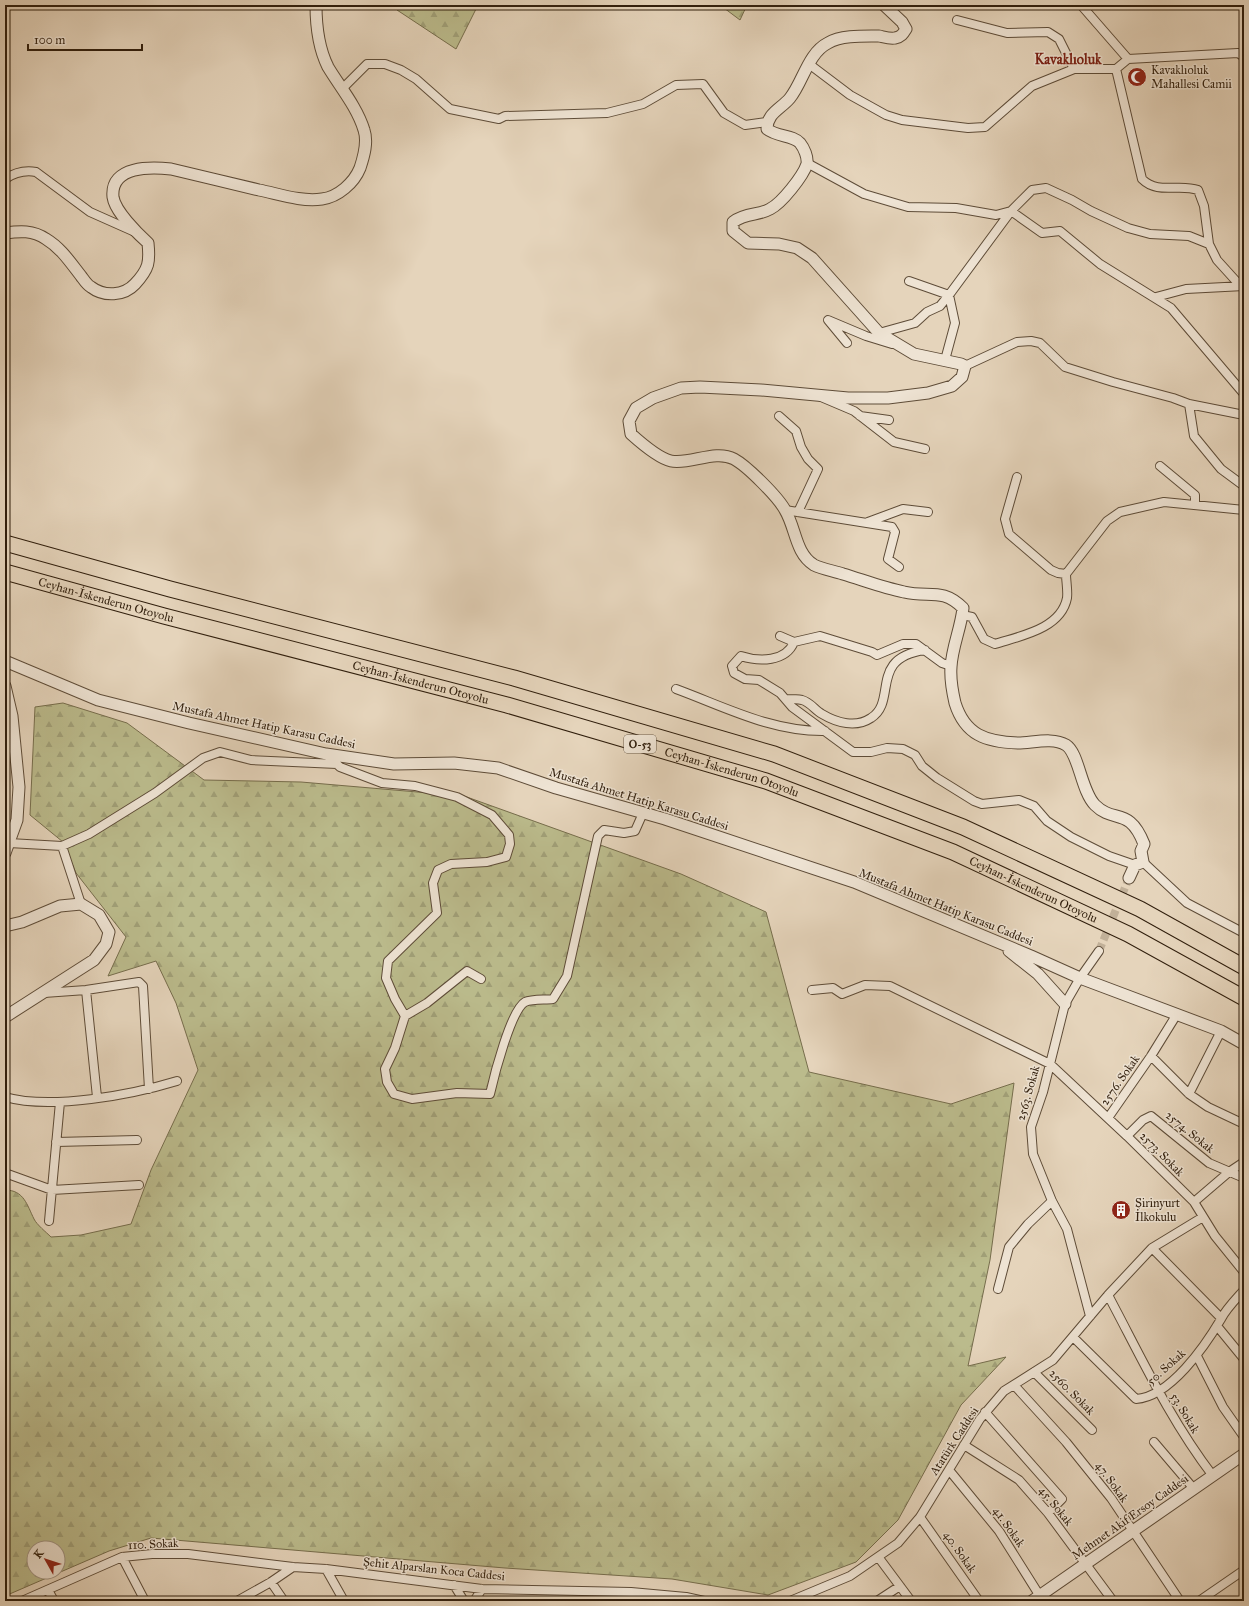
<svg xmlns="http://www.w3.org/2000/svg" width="1249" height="1606" font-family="'IM FELL Great Primer',serif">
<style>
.forest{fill:url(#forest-firs);stroke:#766d4c;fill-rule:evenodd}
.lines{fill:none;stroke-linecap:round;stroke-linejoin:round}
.minor-tunnel{stroke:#c1b098;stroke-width:8;stroke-dasharray:8 4;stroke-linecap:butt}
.minor-casing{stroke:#5e4c38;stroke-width:10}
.tertiary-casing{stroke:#5e4c38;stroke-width:13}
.motorway-casing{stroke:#311f0d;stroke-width:17}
.minor{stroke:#eee3d3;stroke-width:8}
.tertiary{stroke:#eee3d3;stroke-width:11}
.motorway{stroke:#e5d4bb;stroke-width:15}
.labels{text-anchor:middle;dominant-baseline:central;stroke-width:3;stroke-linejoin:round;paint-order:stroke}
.shield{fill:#eee3d3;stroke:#6a5a48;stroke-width:1}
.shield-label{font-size:11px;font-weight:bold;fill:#311f0d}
.poi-label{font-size:12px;fill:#311f0d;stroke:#eee3d3;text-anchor:start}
.street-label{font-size:12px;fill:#311f0d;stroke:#eee3d3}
.quarter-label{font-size:14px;font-weight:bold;fill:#7a1f14;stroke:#eee3d3}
</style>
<defs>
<pattern id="forest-firs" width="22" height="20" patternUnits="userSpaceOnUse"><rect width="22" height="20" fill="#bbbb8c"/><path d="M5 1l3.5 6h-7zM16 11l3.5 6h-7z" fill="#a1a078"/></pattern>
</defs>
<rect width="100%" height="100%" fill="#e5d4bb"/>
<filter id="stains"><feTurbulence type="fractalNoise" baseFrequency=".005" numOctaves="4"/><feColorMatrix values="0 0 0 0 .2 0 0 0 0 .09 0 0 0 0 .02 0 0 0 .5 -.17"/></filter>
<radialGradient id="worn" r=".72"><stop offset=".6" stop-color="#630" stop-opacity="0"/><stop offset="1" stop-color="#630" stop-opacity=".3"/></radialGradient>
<path class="forest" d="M 396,5 L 478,5 L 456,49 L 397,10 Z
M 720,5 L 747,5 L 740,20 Z
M 63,703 L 127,723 L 204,780 L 301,782 L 464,796 L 681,874 L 766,912 L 809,1072 L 951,1104 L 1014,1083 L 990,1260 L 968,1366 L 1006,1357 L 961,1405 L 898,1520 L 856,1562 L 768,1595 L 672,1579 L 505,1568 L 151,1538 L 109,1551 L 5,1596 L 5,1190 C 24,1190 27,1205 34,1219 C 37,1225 46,1232 51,1237 L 81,1235 L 131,1224 L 151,1170 L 198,1070 L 176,1003 L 156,961 L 108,976 L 126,937 L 76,873 L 63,842 L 30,815 L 35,707 ZM 34,1548 L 58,1548 L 58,1572 L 34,1572 Z"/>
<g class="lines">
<path class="minor-tunnel" d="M 1099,951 L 1129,878"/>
<defs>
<path id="minor" d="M 1081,5 L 1128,59
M 957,20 L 1007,33 L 1048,32 L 1059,39 L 1074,69
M 809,64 L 850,95 L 886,115 L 902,120 L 968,128 L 985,127 L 1032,86 L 1074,69 L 1116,69 L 1128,59 L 1238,53 L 1244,57
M 1116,69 L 1142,179 C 1158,195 1179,183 1198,190 L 1204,206 L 1209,244 L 1217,260 L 1236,281 L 1244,286
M 342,89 L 367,64 L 385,64 L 401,70 L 416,79 L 450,109 L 499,119 L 505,116 L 607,113 L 643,104 L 676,85 L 703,84 L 724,113 L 745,125 L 767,122
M 807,163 L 864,194 L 908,207 L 956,208 L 996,215 L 1011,211 L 1032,190 L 1046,188 L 1072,200 L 1091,211 L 1128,228 L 1150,234 L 1189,236 L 1209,244
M 5,179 C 14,173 25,170 36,172 L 90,212 L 135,232
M 1156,297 L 1186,289 L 1244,286
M 879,333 L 915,323 L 927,312 L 940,306 L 949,295 L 909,281
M 847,343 L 828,320 L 866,336 L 892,344
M 945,360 L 955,323 L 949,295 L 1011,211 L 1042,233 L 1060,231 L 1100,264 L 1171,308 L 1244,394
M 965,366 L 1017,342 L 1031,341 L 1040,343 L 1065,367 L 1113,382 L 1173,398 L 1189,404 L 1244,415
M 821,397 L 854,411 L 894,442 L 925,449
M 1189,404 L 1194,436 L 1221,469 L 1244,486
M 779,416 L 796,431 L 801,447 L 808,459 L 818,469 L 798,512
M 860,416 L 889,420
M 1160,466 L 1195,495 L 1195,505
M 1017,477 L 1005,519 L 1009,534 L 1051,570 L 1058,573 L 1066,574
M 785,510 L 892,527 L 895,532 L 888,559 L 899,567
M 868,522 L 903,509 L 928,512
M 962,615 L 972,617 L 984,639 L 995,644 C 1020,636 1061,629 1067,598 C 1068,591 1066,581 1066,574 L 1107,521 L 1120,512 L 1164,502 L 1244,510
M 780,636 L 794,642 C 786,662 759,662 741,656 L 732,666 L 734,673 L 745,679 L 759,680 L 780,693 L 792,707 L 853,752 L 871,752 L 887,748 L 903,749 L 915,755 L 922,766 L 937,778 L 974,801 L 982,804 L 1019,800 L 1034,806 L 1047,821 L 1071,837 L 1109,856 L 1135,865
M 794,642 L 820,636 L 872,652 L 877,655 L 903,644 L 916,644 L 942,663 L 951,666
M 676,689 C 725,707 772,732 825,731
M 786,699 C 791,699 797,699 802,700 C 810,702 815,710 822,714 C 837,723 856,728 871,718 C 898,701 868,658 925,650
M 5,750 L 14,745
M 326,754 L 340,767 L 382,783 L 415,786 L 457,797 L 492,815 L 509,835 L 510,844 L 506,857 L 487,862 L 451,864 L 438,870 L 433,883 L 437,913 L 388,961 L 386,978 L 395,999 L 405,1016 L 395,1048 L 385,1069 L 387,1082 L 394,1094 L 412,1099 L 457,1093 L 490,1094 C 494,1076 511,1010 525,1002 C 532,999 545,1000 553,999 L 567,976 L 598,836 L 604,830 L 624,833 L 635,831 L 643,813
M 9,843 L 62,846 L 89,834 L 155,793 L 203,758 L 220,752 L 251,760 L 337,764
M 62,846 L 81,904
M 1143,862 L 1187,903 L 1244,933
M 86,990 L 97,1097
M 812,990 L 833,988 L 842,994 L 865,985 L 890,986 L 1050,1064 L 1127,1136 L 1194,1202 L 1215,1236 L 1244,1272
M 44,993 L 86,990 L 139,982 L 143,986 L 149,1089
M 405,1016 L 427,1003 L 467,971 L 481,979
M 1151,1056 L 1189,1094 L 1208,1107 L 1244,1124
M 1189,1094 L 1221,1031
M 5,1097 C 51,1110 131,1095 177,1081
M 1108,1118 L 1151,1056 L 1177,1014
M 1127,1136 L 1143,1120 L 1151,1116 L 1209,1163 L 1244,1178
M 56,1142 L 137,1140
M 5,1173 L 52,1190 L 139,1185
M 1194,1202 L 1229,1172 L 1244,1162
M 49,1221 L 60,1102
M 1152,1248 L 1221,1318
M 998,1289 L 1009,1247 L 1028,1224 L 1052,1201
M 1108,1295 C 1141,1357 1170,1420 1213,1476
M 1090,1316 L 1067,1229 L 1052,1201 L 1033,1154 L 1031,1127 L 1043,1092 L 1065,1004 L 1080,978 L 1099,951
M 1217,1326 L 1244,1359
M 1073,1337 L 1136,1399 C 1170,1397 1205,1346 1221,1319 C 1226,1309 1236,1299 1244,1290
M 1197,1356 L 1223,1407 L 1244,1437
M 1034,1372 L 1092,1430
M 1014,1385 L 1066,1442 L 1111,1498 L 1180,1601
M 985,1412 L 1062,1499 L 1048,1513
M 1154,1442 L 1194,1489
M 964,1445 L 1019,1480 L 1048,1513 L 1113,1601
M 949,1470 L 999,1531 L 1043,1601
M 920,1517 L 979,1601
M 122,1557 L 145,1601
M 879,1558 L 911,1601
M 326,1569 L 344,1601
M 271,1582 L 284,1601
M 454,1585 L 464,1601
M 48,1590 L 54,1601
M 22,1601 L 122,1557 L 152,1554 L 188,1554 L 293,1567 L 326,1569 L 482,1589 L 631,1592 L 686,1597 L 704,1601
M 237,1601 L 271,1582 L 293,1567
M 474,1601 L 482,1589
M 790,1601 L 850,1576 L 898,1543 L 920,1517 L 980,1419 L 1004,1391 L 1053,1360 L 1108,1295 L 1152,1248 L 1203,1217
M 877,1601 L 900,1586
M 1199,1601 L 1244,1570"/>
<path id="tertiary" d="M 884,5 L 902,22 L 906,29 C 903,34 901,37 895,38 C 890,39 884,37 879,36 C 864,36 841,35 828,43 C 808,53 803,82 790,98 C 781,109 767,113 767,129 C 777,137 793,135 800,143 C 804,148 808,157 807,164 C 803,176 782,203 770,209 C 758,216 747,212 733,222 L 733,231 L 748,243 L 779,244 L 797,248 L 812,258 L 879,333 L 914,354 L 961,364 L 965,366 L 962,377 L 952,386 L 928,393 L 888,398 L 848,398 L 761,390 L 700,387 L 681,388 L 653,398 L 636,408 L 629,421 L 631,434 C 641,443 658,458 671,461 C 690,465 715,449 734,459 C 747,466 778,497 785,510 C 796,528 795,553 814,565 C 822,569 834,571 843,574 C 863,580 884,588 904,592 C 929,598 942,587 963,608 C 961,628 952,647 951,667 C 950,680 952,690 955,703 C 965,735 986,742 1018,743 C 1032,743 1053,737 1066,745 C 1079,753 1081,791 1095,805 C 1114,824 1129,806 1144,844 L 1141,851 L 1143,862 L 1135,865 L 1129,878
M 5,233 C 20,231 33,230 46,239 C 61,248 70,262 81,276 C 84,280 87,285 91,287 C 104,297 124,296 135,284 C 149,269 150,262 148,243 C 137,233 115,211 113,197 C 110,165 152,167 171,169 C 200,176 230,183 259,190 C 279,194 301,202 322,199 C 338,197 354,183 360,168 C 364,156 368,142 364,130 C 357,107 340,87 328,67 C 318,47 316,26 316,5
M 5,661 L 98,700 L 189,723 L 326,754 L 394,764 L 454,763 L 498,768 L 556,788 L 665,819 L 854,882 L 1031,956 L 1080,978 L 1221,1031 L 1244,1044
M 5,686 L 12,716 L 19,787 L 17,820 L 5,853
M 5,926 L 22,922 L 60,906 L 81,904 L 99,915 L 109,932 L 106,944 L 94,960 L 5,1017
M 1009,951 L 1038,974 L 1065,1004
M 1032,1601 L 1244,1454"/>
<g id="motorway">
<path d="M 5,543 L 170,589 L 514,678 L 774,754 L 963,827 L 1140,909 L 1244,967"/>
<path id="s1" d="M 5,572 L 164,616 L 507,705 L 766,781 L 953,852 L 1128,934 L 1244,998"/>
</g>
</defs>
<use href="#minor" class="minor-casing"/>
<use href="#tertiary" class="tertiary-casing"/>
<use href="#motorway" class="motorway-casing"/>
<use href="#minor" class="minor"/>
<use href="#tertiary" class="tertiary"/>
<use href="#motorway" class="motorway"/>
</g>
<defs>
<symbol id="mosque-disc" viewBox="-11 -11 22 22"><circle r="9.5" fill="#8f2418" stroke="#eee3d3"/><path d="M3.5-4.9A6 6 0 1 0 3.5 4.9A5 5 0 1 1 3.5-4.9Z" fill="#fff"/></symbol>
<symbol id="building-disc" viewBox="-11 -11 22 22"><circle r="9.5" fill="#8f2418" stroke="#eee3d3"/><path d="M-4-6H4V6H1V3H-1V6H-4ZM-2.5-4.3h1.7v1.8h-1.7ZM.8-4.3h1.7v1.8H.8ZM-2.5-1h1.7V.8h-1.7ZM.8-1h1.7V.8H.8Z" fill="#fff"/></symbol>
</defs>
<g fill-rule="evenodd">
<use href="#mosque-disc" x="1126" y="66" width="22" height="22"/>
<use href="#building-disc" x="1110" y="1199" width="22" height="22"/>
</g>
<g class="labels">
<rect class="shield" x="624" y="735" width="32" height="18" rx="3"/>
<g class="shield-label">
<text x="640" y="744">O-53</text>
</g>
<g class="poi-label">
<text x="1151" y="70">Kavaklıoluk<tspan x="1151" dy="14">Mahallesi Camii</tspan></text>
<text x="1135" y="1203">Şirinyurt<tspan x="1135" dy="14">İlkokulu</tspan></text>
</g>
<g class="street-label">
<text stroke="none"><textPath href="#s1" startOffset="105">Ceyhan-İskenderun Otoyolu</textPath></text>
<text stroke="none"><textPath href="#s1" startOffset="430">Ceyhan-İskenderun Otoyolu</textPath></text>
<text transform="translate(264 725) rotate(12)">Mustafa Ahmet Hatip Karasu Caddesi</text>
<text stroke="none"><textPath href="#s1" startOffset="754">Ceyhan-İskenderun Otoyolu</textPath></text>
<text transform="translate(639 799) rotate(17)">Mustafa Ahmet Hatip Karasu Caddesi</text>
<text stroke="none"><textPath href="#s1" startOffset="1078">Ceyhan-İskenderun Otoyolu</textPath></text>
<text transform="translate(946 907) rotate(22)">Mustafa Ahmet Hatip Karasu Caddesi</text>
<text transform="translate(1120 1080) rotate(-55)">2576. Sokak</text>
<text transform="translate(1028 1093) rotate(-74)">2563. Sokak</text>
<text transform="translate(1190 1132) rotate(39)">2574. Sokak</text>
<text transform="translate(1162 1154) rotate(45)">2573. Sokak</text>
<text transform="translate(1166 1367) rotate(-42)">50. Sokak</text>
<text transform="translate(1072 1392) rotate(45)">2560. Sokak</text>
<text transform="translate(1185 1413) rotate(59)">53. Sokak</text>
<text transform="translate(954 1441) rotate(-57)">Atatürk Caddesi</text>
<text transform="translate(1112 1482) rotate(54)">47. Sokak</text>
<text transform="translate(1056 1506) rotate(51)">45. Sokak</text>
<text transform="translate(1130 1517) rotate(-35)">Mehmet Akif Ersoy Caddesi</text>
<text transform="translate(1009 1527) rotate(55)">41. Sokak</text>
<text transform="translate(153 1544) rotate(-3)">110. Sokak</text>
<text transform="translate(960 1552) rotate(55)">40. Sokak</text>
<text transform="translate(434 1569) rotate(6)">Şehit Alparslan Koca Caddesi</text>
</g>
<g class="quarter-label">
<text x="1068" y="59">Kavaklıoluk</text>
</g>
</g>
<rect width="1249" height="1606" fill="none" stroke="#e5d4bb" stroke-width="20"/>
<rect x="6" y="6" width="1237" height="1594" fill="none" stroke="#311f0d" stroke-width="2"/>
<rect x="10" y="10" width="1229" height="1586" fill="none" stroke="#311f0d"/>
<g transform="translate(46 1560) rotate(309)"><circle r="19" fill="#eee3d3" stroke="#a29584"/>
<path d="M0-3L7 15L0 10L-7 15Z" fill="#8f2418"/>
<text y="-6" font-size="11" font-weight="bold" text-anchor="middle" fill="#311f0d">K</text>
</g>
<path d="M28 44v6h114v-6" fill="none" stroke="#311f0d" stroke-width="2"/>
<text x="34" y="44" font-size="12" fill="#311f0d" stroke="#eee3d3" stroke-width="3" paint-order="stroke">100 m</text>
<rect width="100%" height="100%" filter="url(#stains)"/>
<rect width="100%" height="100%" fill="url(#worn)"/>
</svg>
